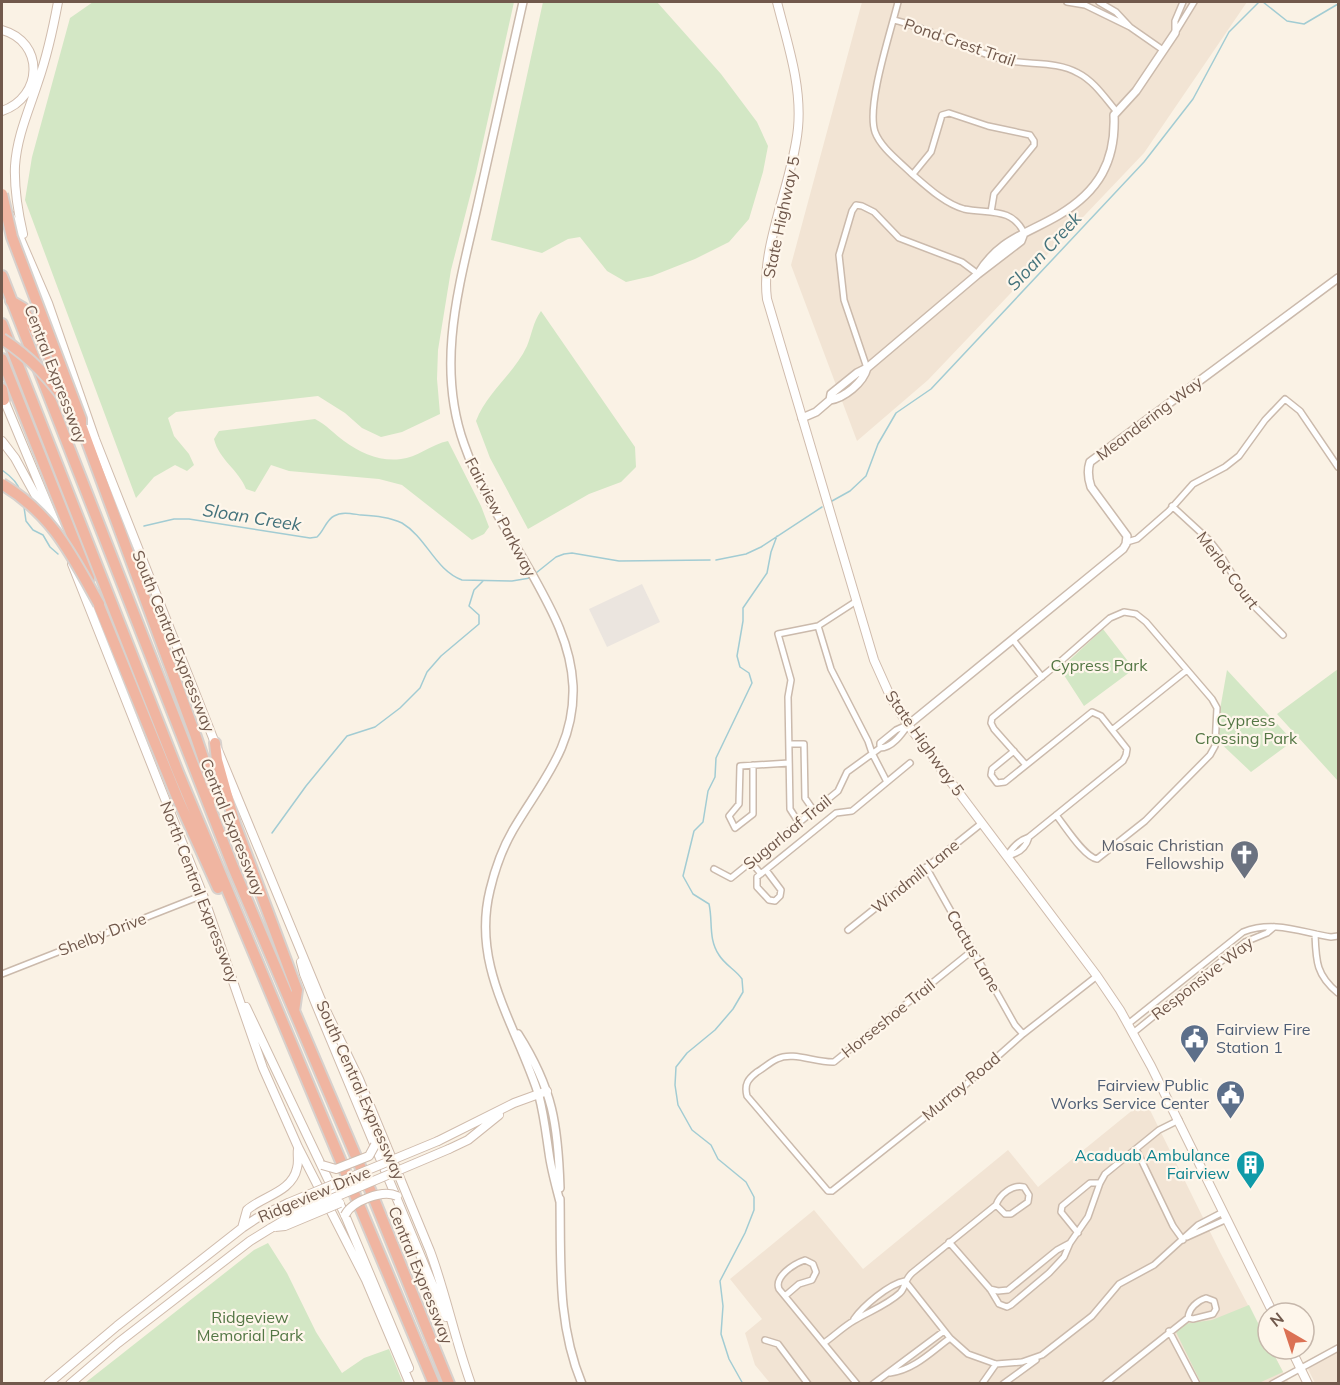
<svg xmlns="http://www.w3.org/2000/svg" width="1340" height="1385" font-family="Mulish,sans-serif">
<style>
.residential{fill:#f2e4d4}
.industrial{fill:#ebe5df}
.green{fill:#d3e7c5}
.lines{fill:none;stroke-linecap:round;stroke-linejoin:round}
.stream{stroke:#a2ccd3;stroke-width:1.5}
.minor-casing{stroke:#cbbaac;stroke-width:8}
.tertiary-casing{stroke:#cbbaac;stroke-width:10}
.secondary-casing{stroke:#d0bcad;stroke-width:10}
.motorway-casing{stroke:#d7d1cd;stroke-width:14}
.minor{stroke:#fff;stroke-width:5}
.tertiary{stroke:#fff;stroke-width:7}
.secondary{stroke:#fff;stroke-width:8}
.motorway{stroke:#f0b5a1;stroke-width:10}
.secondary-bridge-casing{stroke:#d0bcad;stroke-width:10;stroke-linecap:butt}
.motorway-bridge-casing{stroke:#d7d1cd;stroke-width:14;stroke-linecap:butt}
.secondary-bridge{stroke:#fff;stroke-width:8}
.motorway-bridge{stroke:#f0b5a1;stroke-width:10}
.labels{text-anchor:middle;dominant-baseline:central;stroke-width:4.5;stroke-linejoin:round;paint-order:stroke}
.street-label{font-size:16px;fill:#71594c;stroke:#fef6eb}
.park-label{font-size:16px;fill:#547745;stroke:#fef6eb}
.worship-label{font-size:16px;fill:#5b616d;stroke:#fef6eb;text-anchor:end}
.service-label{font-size:16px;fill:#4e5e75;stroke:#fef6eb;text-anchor:start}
.culture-label{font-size:16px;fill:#0d838f;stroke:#fef6eb;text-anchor:end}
.water-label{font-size:18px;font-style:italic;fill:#44737c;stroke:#fef6eb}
</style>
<rect width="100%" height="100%" fill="#faf2e5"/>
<path class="residential" d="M 862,2 L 1247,2 L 1144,153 L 928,380 L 857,441 L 791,265 Z
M 1145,1100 L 1220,1252 L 1268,1343 L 1268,1349 L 1271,1349 L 1289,1383 L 770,1383 L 755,1365 L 745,1333 L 762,1319 L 730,1279 L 814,1210 L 863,1269 L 1008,1150 L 1038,1187 Z
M 1338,1351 L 1338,1383 L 1315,1383 L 1308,1369 Z"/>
<path class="industrial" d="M 642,584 L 660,622 L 607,647 L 589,609 Z"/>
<path class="green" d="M 93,2 L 514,2 L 476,173 L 451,270 L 438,350 L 437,379 L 440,414 L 402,432 L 381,437 L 362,428 L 345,413 L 318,396 L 176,412 L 168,418 L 174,436 L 189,454 L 194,465 L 187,471 L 175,465 L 154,477 L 136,498 L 25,200 L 32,157 L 70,18 Z
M 543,2 L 657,2 L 721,74 L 757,122 L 768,146 L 763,172 L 749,219 L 729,242 L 695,259 L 652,276 L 626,282 L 607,271 L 580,237 L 568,239 L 542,253 L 491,240 Z
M 541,311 L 635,447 L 636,467 L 621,482 L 589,494 L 528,529 L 490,458 L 476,421 C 487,392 514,374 527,346 C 532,334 533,322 541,311 Z
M 315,419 C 327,425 334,434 344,441 C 360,453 381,462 401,459 C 416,458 432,444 448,441 L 481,506 L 489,527 L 484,534 L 472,540 L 402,485 L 379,479 L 289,471 L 271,465 L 255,492 L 246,489 C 239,470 219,460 214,439 L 219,431 Z
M 1103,629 L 1134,669 L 1084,706 L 1060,669 Z
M 1338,669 L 1338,781 L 1277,714 Z
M 1227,670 L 1293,741 L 1251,772 L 1215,738 Z
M 268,1243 L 287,1273 L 316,1332 L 342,1373 L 364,1358 L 389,1349 L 403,1383 L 85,1383 L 254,1250 Z
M 1249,1305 L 1268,1343 L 1268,1349 L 1271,1349 L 1283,1372 L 1259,1383 L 1201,1383 L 1176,1332 L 1183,1324 L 1212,1320 Z"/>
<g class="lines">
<path class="stream" d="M 1263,2 L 1287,21 L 1304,24 L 1338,4
M 2,470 C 9,475 18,482 20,491
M 832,501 L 850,491 L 866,476 L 878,444 L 896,413 L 931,389 L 1144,162 L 1193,99 L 1229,32 L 1259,2
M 24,507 L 26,521 L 33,530 L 43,535 L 50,547 L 58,554
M 144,526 L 174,519 L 189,519 L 310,538 L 317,537 C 324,531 326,520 334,516 C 342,511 353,514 361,515 C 375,516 390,517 402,523 C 427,538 435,570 462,580 L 512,581 L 530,578
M 716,560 L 746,554 L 761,547 L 822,507
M 536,573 L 556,557 L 564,554 L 572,553 L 619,561 L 710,560
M 272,833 L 306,786 L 347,736 L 375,727 L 400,708 L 420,688 L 427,672 L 441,656 L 479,624 L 479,615 L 469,606 L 474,590 L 483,581
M 743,1384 L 729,1359 L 721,1334 L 723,1306 L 720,1281 L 745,1233 L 754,1210 L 754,1197 L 746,1182 L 718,1159 L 711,1145 L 692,1130 L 678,1105 L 675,1085 L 676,1067 L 687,1053 L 715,1030 L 733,1009 L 743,992 L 742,979 C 736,970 725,965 719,955 C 708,939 713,921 709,904 L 693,894 L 683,876 L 694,831 L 703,822 L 708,791 L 715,777 L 716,758 L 752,683 L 749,673 L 740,667 L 737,656 L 743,621 L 743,608 L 767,573 L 771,552 L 777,536"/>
<defs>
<path id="minor" d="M 898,2 C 891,31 866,105 875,132 C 881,148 899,161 911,173 C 926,186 945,204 964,209 C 989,214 1012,207 1024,233
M 1067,2 L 1085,5 L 1130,27 L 1116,12 L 1099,2
M 894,20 C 931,29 965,49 1001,59 C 1026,66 1055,60 1078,73 C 1094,81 1105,98 1117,112
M 1130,27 L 1163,50
M 1175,31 L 1175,21 L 1183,2
M 1175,33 L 1194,2
M 913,174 L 931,152 L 942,115 L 949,113 L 988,126 L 1030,135 L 1034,141 L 1034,145 L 994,194 L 991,212
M 867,368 L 844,300 L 839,255 L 852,211 L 856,205 L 862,206 L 874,212 L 899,238 L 962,262 L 978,274
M 1172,506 L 1209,540 L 1220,554 L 1242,590 L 1255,607 L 1283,635
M 1127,542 L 1137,539 L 1169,511 L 1193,484 L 1225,467 L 1239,456 L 1265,420 L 1285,399 L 1300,411 L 1338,467
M 818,626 L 831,669 L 868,741 L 872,753 L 887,782
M 1014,641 L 1042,677
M 1112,730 L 1187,670
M 789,744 L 804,744 L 805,798 L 814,811
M 880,748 L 880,743 L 896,730 L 907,725
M 753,765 L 753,814 L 735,828 L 729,816 L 739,804 L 740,766 L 789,763
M 1026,765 L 994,729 L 991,723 L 992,718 L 1061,661 L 1110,618 L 1124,612 L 1136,614 L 1146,622 L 1212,699 L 1217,708 L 1215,746 L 1210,755 L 1145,821 L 1097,859 C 1084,857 1065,826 1056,815
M 799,823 L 790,809 L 788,697 L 791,680 L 778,634 L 818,626 L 855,602
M 1007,856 C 1012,848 1020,840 1029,837 L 1123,761 L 1126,755 L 1127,749 L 1101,716 L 1092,712 L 1005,782 L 997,783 L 991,775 L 992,769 L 1014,751
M 1007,856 C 1017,854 1026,848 1029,837
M 751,862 L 761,874
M 926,867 L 1015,1025 L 1023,1034
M 714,869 L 731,878 L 838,791 L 847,772 L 880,748 C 892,748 902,734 908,725
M 766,870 L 781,890 L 780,896 L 775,901 L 769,900 L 757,887 L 757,877 L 836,813 L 852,811 L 910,763
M 848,930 L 982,823
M 1315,934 C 1316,961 1316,975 1338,993
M 973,950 L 834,1062 C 816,1063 793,1051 777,1059 C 770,1062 764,1068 757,1072 C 748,1079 744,1084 747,1096 L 828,1191 L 832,1191 L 963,1087 L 1023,1034 L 1097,976
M 2,974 L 203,895
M 1128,1024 L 1243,932 C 1274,920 1300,932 1331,937 L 1338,936
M 1133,1033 L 1245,942 L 1267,933 L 1274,927
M 1136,1149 L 1173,1226 L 1183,1240
M 1078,1233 L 1061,1212 L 1062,1206 L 1090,1183 L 1100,1183
M 1187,1237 L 1227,1219
M 949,1242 L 990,1289 L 999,1304 L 1007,1307 L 1011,1305 L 1049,1273 L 1064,1257 L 1070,1243 L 1088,1217 L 1100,1183 L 1105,1174 L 1159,1130 L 1179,1120
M 905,1281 L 950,1338 L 968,1354 L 996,1364 L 1022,1362 L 1042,1355 L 1092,1316 L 1119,1284 L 1154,1265 L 1198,1225 L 1223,1212
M 990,1289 L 998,1291 L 1008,1290 L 1057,1250 L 1070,1243
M 785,1296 L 799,1284 L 812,1280 L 816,1272 L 813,1264 L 805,1260 C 793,1264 774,1277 779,1289 L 857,1384
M 854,1319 C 863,1306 889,1284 905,1281
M 1169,1331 L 1197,1384
M 765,1340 L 778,1344 L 808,1384
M 824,1343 C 834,1336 844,1326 855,1320 C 870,1311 887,1305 900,1293 C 906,1287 904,1280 912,1273 L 996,1205 C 1000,1194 1013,1184 1024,1187 L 1029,1195 L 1028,1202 L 1011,1214 L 1005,1214 L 996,1205
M 890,1373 C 914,1370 931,1352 950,1338
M 873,1384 L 944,1331
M 982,1384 L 996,1364
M 1003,1384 L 1036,1360
M 1105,1384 L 1188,1318 L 1193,1319 L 1213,1314 L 1216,1309 L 1214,1301 L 1206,1298 C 1197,1301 1189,1308 1188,1318
M 1272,1384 L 1338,1348"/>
<path id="tertiary" d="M 523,2 C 509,66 494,130 480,194 C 462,277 434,360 464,444 C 480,490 508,532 532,574 C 552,610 571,644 573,686 C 575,747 541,782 513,830 C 502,849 495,869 490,890 C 471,967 517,1026 539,1096 C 544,1115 546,1133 549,1153 C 551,1169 556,1186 560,1202
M 978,274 C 999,239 1027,234 1059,215 C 1099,191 1116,161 1114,115 L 1136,91 L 1175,33
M 830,400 C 844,398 863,383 867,368
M 802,418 L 816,412 L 830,400 L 831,394 L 857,373 L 867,368 L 978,274 L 1021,241 L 1024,233
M 908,725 L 1123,549 L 1126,544 L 1127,536 L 1091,487 C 1088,478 1087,471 1090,462 L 1338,278
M 518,1034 C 553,1089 558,1125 560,1188
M 560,1199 C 561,1263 557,1324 582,1384"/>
<path id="secondary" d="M 777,2 C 787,42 802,85 798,128 C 793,182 760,246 767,299 L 874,660 L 891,698 L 908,725 L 1097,976 L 1120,1010 L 1151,1066 L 1273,1313
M 2,30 C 45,42 43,97 2,111
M 10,215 L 48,303 L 95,439 L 215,743 L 321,1000 L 359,1079 L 430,1251 C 446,1294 455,1340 471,1384
M 23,234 C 18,212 14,190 15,166 C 17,136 29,110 38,82 C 47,56 53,29 58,2
M 2,395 L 60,534
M 2,441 L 15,458 L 49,520
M 72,564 L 203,895 L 263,1068 L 298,1147 L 366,1280 L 410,1384
M 301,962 L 304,974 L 315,1002 L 446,1317
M 246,1007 L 345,1215 L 409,1368
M 438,1141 L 514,1103 L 547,1091
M 449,1149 L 468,1140 L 499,1115
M 242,1228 L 247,1210 C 263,1196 292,1192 297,1168 C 299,1162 297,1155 298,1149
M 1291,1349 L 1308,1384
M 48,1384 L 117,1326 L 242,1228 L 257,1218 L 288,1203
M 70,1384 L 118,1343 L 250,1241 L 271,1228"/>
<path id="motorway" d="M 2,276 L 233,867 L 374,1199 L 449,1384
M 11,301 L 23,308 L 66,388
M 2,324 L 178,772 L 434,1384
M 2,359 L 89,578
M 2,389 L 4,400
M 81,425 L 195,734 L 214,790 L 209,805
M 95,596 L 177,797 L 218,888
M 215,743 L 217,760 L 235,824 L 297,990 L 294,1011"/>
</defs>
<use href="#minor" class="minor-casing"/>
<use href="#tertiary" class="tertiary-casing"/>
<use href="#secondary" class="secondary-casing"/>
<use href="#motorway" class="motorway-casing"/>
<use href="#minor" class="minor"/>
<use href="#tertiary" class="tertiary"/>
<use href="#secondary" class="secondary"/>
<use href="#motorway" class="motorway"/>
<defs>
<path id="secondary-bridge" d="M 322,1165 L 336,1169 L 369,1156 L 375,1145
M 288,1203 L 438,1141
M 345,1215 C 352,1201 383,1189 397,1196
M 275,1227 L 285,1226 L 340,1203
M 271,1228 L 293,1215 L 449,1149"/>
<path id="motorway-bridge" d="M 2,194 L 12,237 L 81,419 L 81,425
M 2,339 C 32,358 54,382 73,412
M 2,484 C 53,515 71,554 99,604"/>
</defs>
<use href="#secondary-bridge" class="secondary-bridge-casing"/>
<use href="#motorway-bridge" class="motorway-bridge-casing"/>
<use href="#secondary-bridge" class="secondary-bridge"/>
<use href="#motorway-bridge" class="motorway-bridge"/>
</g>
<defs>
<symbol id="church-pin" viewBox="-11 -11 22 30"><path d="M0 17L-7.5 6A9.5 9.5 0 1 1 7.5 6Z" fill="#6b7280" stroke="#fef6eb"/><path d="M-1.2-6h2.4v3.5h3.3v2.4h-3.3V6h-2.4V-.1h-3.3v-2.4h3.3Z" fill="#fff"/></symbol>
<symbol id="civic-pin" viewBox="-11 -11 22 30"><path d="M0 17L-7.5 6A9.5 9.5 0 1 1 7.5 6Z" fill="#5c6f8a" stroke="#fef6eb"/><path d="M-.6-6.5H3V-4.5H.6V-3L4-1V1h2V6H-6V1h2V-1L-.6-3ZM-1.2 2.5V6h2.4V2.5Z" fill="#fff"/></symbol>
<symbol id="building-pin" viewBox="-11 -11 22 30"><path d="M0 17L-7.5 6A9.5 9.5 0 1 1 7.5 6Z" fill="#0f9aa8" stroke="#fef6eb"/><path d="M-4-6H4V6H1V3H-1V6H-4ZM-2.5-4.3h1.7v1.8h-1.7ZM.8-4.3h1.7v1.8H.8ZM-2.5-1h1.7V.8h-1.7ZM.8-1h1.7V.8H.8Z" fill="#fff"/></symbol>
</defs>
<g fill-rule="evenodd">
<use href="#church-pin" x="1228" y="838" width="33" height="45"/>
<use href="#civic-pin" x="1178" y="1022" width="33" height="45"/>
<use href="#civic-pin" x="1214" y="1078" width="33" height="45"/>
<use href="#building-pin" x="1234" y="1148" width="33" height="45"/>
</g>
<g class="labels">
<g class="street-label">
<text transform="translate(960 42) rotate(19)">Pond Crest Trail</text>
<text transform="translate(781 217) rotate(-78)">State Highway 5</text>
<text transform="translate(56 374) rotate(69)">Central Expressway</text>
<text transform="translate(1149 418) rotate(-37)">Meandering Way</text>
<text transform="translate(501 517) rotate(62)">Fairview Parkway</text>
<text transform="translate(1228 570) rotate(53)">Merlot Court</text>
<text transform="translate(174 641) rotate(68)">South Central Expressway</text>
<text transform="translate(925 743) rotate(55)">State Highway 5</text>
<text transform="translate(233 827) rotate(68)">Central Expressway</text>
<text transform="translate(787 832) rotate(-39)">Sugarloaf Trail</text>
<text transform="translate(915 876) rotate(-39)">Windmill Lane</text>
<text transform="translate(200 892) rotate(69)">North Central Expressway</text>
<text transform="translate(102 934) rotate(-21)">Shelby Drive</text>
<text transform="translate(974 951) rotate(60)">Cactus Lane</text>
<text transform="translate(1202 978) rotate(-38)">Responsive Way</text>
<text transform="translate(888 1018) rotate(-39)">Horseshoe Trail</text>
<text transform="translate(961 1086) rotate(-40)">Murray Road</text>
<text transform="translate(361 1090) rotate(66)">South Central Expressway</text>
<text transform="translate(314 1194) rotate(-23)">Ridgeview Drive</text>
<text transform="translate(421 1275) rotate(68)">Central Expressway</text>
</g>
<g class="park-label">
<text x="1099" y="665">Cypress Park</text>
<text x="1246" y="720">Cypress<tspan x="1246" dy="18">Crossing Park</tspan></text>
<text x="250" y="1317">Ridgeview<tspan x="250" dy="18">Memorial Park</tspan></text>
</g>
<g class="worship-label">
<text x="1224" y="845">Mosaic Christian<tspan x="1224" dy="18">Fellowship</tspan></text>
</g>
<g class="service-label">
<text x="1216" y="1029">Fairview Fire<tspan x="1216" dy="18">Station 1</tspan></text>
<text x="1209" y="1085" text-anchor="end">Fairview Public<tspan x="1209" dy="18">Works Service Center</tspan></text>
</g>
<g class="culture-label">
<text x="1230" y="1155">Acaduab Ambulance<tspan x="1230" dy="18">Fairview</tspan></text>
</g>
<g class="water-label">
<text transform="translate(1044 251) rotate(-47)">Sloan Creek</text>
<text transform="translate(252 517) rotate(9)">Sloan Creek</text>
</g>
</g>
<rect width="1340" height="1385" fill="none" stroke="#71594c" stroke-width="6"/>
<g transform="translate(1286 1331) rotate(321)"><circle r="28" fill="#fef6eb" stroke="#c6b7ab" stroke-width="1.5"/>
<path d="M0-4.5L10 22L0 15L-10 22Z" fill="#db7154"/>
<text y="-9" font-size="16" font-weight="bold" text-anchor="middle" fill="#71594c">N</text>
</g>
</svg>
